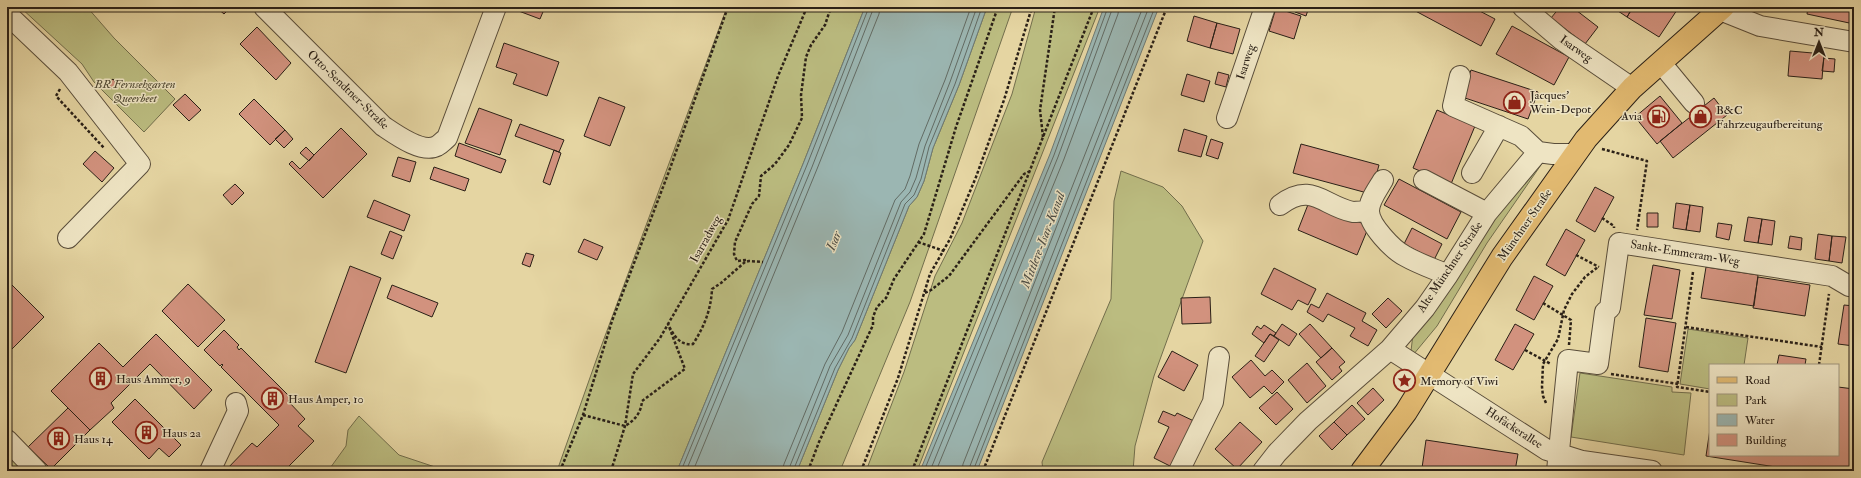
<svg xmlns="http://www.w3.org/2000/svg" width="1861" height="478" font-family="'IM FELL Double Pica',serif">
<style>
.green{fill:#bbbc80;stroke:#726e4c}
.water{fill:#9bb6b2;stroke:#6e7a74}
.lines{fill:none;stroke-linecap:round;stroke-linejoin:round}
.shore{stroke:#626b64;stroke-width:1}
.building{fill:#d2927e;stroke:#2a2017}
.minor-casing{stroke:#594d3a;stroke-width:22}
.major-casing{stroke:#2a2017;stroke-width:24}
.path{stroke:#2a2017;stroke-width:2.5;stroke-dasharray:3 2;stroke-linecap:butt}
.minor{stroke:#eee4c3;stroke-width:20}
.major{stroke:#e2ba71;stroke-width:22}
.labels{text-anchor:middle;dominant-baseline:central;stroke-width:3;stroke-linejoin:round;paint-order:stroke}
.street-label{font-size:12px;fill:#2a2017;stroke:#eee4c3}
.park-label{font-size:12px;font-style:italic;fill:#4e4731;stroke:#eee4c3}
.poi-label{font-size:12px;fill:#2a2017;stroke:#eee4c3;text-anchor:start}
.water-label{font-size:13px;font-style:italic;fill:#4c4d46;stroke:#eee4c3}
</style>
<rect width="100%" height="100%" fill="#e5d5a2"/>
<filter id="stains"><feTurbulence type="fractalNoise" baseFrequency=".005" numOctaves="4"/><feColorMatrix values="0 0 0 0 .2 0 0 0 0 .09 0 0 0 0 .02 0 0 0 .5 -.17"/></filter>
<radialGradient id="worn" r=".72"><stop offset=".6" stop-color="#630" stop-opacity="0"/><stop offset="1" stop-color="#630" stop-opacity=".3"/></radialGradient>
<path class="green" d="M 20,7 L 87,7 L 114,38 L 175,99 L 144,132 L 94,82 L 82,64 Z
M 727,7 L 865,7 L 803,164 L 677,471 L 557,471 L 598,355 Z
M 987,7 L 1013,7 L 910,302 L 840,471 L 797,471 L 838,370 L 849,348 L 855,340 L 909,206 L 917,197 L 924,181 L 933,148 L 959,85 Z
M 1036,7 L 1100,7 L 917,471 L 866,471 L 904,372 L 935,276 L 962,223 L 1012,94 Z
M 1544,158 L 1543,162 L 1487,243 L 1437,326 L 1413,355 L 1411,351 L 1413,334 L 1488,223 Z
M 1121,171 L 1163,187 L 1182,206 L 1203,241 L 1154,376 L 1135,446 L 1133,471 L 1043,471 L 1042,462 L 1111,299 L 1114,201 Z
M 1688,329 L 1748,338 L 1744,365 L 1710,365 L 1710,389 L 1680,384 Z
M 1580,373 L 1672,387 L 1672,392 L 1691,393 L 1684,455 L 1571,437 Z
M 359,416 L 399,455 L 438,468 L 459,471 L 328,471 L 346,446 L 348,430 Z
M 7,440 L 37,471 L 7,471 Z"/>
<path class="water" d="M 865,7 L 987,7 L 959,85 L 933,148 L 924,181 L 917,197 L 909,206 L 855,340 L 849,348 L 838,370 L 797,471 L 677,471 L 803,164 Z
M 1104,7 L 1159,7 L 977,471 L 920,471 L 1050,154 Z"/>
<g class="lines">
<path class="shore" d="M 681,471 L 807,165 L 869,7
M 686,471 L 812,167 L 874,7
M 693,471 L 817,169 L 879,14 L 880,7
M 782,471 L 784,464 L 825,364 L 842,332 L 895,200 L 905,189 L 910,176 L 919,144 L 945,80 L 971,7
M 788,471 L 830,366 L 848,335 L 901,202 L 910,192 L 916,178 L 925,146 L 950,82 L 977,7
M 793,471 L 835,368 L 852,338 L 905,204 L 914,195 L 921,179 L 929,147 L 955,84 L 982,7
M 924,471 L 1054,155 L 1108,7
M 930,471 L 1058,157 L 1113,7
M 936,471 L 1064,159 L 1118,14 L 1119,7
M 962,471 L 963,464 L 1143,7
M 968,471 L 1149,7
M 973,471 L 1155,7"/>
</g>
<path class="building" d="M 216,7 L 231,7 L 224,14 Z
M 518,7 L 545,7 L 540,19 L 516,10 Z
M 1296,7 L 1309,7 L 1306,16 L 1295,12 Z
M 1408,7 L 1472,7 L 1495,19 L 1481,46 Z
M 1560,7 L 1572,7 L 1598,27 L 1585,44 L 1551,18 Z
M 1612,7 L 1633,7 L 1627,17 Z
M 1633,7 L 1679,7 L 1659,37 L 1627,17 Z
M 1808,7 L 1854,7 L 1854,24 L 1807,14 Z
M 1276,8 L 1301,16 L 1294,39 L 1269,31 Z
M 1194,16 L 1217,23 L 1210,48 L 1187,41 Z
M 1217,23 L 1240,29 L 1233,54 L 1210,48 Z
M 1512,26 L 1569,57 L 1554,85 L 1496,54 Z
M 257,27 L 291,63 L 276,80 L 240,44 Z
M 504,43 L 559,62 L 547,96 L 513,84 L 517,74 L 496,67 Z
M 1790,51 L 1824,54 L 1822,79 L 1788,76 Z
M 1824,58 L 1835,59 L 1834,72 L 1822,71 Z
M 1471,70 L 1538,92 L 1528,119 L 1462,97 Z
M 1218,72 L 1229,75 L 1226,87 L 1215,84 Z
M 1187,74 L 1210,81 L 1204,102 L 1181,95 Z
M 113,79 L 117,84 L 112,89 L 107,84 Z
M 185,94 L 201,110 L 189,121 L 173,105 Z
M 1660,96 L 1682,123 L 1657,144 L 1635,117 Z
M 599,97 L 625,107 L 610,146 L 584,136 Z
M 1714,98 L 1727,115 L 1673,158 L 1660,141 Z
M 254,99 L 285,130 L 270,145 L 239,114 Z
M 479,108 L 512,120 L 500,155 L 465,143 Z
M 1437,110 L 1475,126 L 1451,184 L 1413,168 Z
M 520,124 L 564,140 L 559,152 L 515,136 Z
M 341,128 L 367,154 L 323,198 L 289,164 L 292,161 L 300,169 Z
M 1184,129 L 1207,136 L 1201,157 L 1178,151 Z
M 285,130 L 293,139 L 284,148 L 275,139 Z
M 1211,139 L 1223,143 L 1218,159 L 1206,155 Z
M 459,143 L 506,160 L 501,173 L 455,156 Z
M 1301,144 L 1379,165 L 1371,194 L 1293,173 Z
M 306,147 L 314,155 L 309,161 L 300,153 Z
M 554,150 L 561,153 L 550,185 L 543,182 Z
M 95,151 L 114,168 L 102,182 L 83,164 Z
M 398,157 L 416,162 L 410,182 L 392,176 Z
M 434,167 L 469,179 L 465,191 L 430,179 Z
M 1399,179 L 1461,212 L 1447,239 L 1384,205 Z
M 235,184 L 244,193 L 232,205 L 223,195 Z
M 1595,187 L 1614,197 L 1595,232 L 1576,221 Z
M 374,200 L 410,215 L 404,231 L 367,217 Z
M 1309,202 L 1369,226 L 1357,255 L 1298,230 Z
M 1676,203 L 1690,205 L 1686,230 L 1673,228 Z
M 1690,205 L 1703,207 L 1700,232 L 1686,230 Z
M 1647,213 L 1658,213 L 1658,227 L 1647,227 Z
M 1748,217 L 1762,219 L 1758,243 L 1744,241 Z
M 1762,219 L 1775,221 L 1772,245 L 1758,243 Z
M 1718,223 L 1732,225 L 1729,240 L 1716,237 Z
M 1412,228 L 1442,244 L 1434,260 L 1404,244 Z
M 1566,229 L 1585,240 L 1565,276 L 1546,265 Z
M 390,231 L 402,236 L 393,259 L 381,254 Z
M 1818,234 L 1832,236 L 1829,261 L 1815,259 Z
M 1790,236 L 1802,238 L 1801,250 L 1788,248 Z
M 1832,236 L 1846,237 L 1842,263 L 1829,261 Z
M 584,239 L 603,247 L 597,260 L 578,252 Z
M 526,253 L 534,255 L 530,267 L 522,264 Z
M 1653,265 L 1680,270 L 1672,319 L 1644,315 Z
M 350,266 L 381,278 L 346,373 L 315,362 Z
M 1706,267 L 1758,275 L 1754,306 L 1701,298 Z
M 1274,268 L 1316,289 L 1308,305 L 1298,300 L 1292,310 L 1261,294 Z
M 1534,276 L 1553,286 L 1534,320 L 1516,310 Z
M 1758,277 L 1810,285 L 1805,316 L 1753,308 Z
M 8,281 L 44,317 L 7,354 L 7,282 Z
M 188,284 L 225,320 L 198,347 L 162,311 Z
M 392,285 L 438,303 L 432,317 L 387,298 Z
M 1327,293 L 1366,313 L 1362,321 L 1377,330 L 1368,346 L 1350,336 L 1355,328 L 1328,314 L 1323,322 L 1307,312 L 1311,304 L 1319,308 Z
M 1210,297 L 1211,323 L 1182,324 L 1181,298 Z
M 1388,298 L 1402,311 L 1386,328 L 1372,314 Z
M 1844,305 L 1854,306 L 1854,346 L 1838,344 Z
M 1646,318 L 1676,323 L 1668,372 L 1639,367 Z
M 1282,324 L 1297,334 L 1289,346 L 1274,336 Z
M 1310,324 L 1332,348 L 1321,358 L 1299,334 Z
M 1515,324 L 1534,334 L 1513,370 L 1495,360 Z
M 1264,325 L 1276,333 L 1274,336 L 1270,334 L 1264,343 L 1252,334 L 1257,326 L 1261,329 Z
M 224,330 L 239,345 L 237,347 L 239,350 L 241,348 L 291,398 L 288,401 L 305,419 L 298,426 L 314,441 L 284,471 L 263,471 L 258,466 L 252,471 L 225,471 L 252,443 L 257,447 L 279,425 L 221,367 L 223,365 L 222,364 L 220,366 L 204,350 Z
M 156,334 L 212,390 L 194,409 L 150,364 L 111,403 L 114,408 L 90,430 L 51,391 L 99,343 L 123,367 Z
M 1270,334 L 1279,340 L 1264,362 L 1255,356 Z
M 1332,348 L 1345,362 L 1339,367 L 1342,371 L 1332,380 L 1316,362 Z
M 1172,351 L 1198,365 L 1184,391 L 1158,377 Z
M 1779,355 L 1806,359 L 1805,365 L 1777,365 Z
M 1251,360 L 1265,376 L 1272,370 L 1284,382 L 1272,394 L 1264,386 L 1250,398 L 1232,377 Z
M 1307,363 L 1326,386 L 1307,403 L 1288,380 Z
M 1838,387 L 1854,389 L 1854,471 L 1801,471 L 1706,456 L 1710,429 L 1710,455 L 1838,455 Z
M 1373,388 L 1384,400 L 1368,415 L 1357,403 Z
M 1277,392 L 1293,409 L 1276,425 L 1259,408 Z
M 135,399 L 181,445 L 169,457 L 159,448 L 149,459 L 112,422 Z
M 1352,405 L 1365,419 L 1347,435 L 1334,422 Z
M 68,408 L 90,430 L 51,469 L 28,447 Z
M 1163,411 L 1175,416 L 1177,413 L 1196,422 L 1172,467 L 1154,458 L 1169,427 L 1158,422 Z
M 1240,422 L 1262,442 L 1237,469 L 1215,449 Z
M 1334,422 L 1347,435 L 1332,450 L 1319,436 Z
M 1426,440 L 1518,454 L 1515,471 L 1440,471 L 1422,468 Z"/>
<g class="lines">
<defs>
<path id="minor" d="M 264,7 L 383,126 C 395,134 422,154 437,146 C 441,144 444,140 447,138 L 496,7
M 1523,7 L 1562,40 L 1632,88
M 1720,10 L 1760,26 L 1854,42
M 7,14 L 68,72 L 140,164 L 68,238
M 1661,63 L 1694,103
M 1460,76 L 1453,106 L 1521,136 L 1538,152
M 1227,118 L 1265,7
M 1472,173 L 1499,126
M 1383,180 C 1378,189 1369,200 1369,211 C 1369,225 1393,250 1405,256 C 1419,264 1434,269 1448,275
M 1424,180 L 1487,213
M 1280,205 C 1312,181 1323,206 1353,212 C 1358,212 1364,211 1369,211
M 1390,349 L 1547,450 L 1582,461 L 1652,471
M 7,440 L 37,471
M 210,471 L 238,411 L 236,403
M 1179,471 L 1213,402 L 1219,357
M 1263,471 L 1277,453 L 1308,421 L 1390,349 L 1425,308 L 1448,275 L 1487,213 L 1538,152 L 1553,154 L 1575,154
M 1557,471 L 1568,360 L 1598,364 L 1605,312 L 1610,308 L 1619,243 L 1832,276 L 1849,286 L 1854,287"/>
<path id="major" d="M 1362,471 L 1406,412 L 1502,257 L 1586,139 L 1632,88 L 1723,7"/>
</defs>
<use href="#minor" class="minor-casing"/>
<use href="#major" class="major-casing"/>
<path class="path" d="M 60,89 L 56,96 L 104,148
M 1043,137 L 1040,110 L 1055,7
M 1602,149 L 1647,161 L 1637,230
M 1602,218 L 1614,226 L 1614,228
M 918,242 L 944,251
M 1576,255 L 1599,267
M 746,260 L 737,261 L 734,254 L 735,242 L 752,204 L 759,196 L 761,176 L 775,164 L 789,145 L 802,118 L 801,95 L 806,57 L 811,45 L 825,25 L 831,7
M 1693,272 L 1677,387 L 1710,392
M 925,293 L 931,290 L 949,276 L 1024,174 L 1030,171
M 1543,303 L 1571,320 L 1569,345
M 1686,327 L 1822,347
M 1525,350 L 1551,364
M 1819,365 L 1829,294
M 1611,374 L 1678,384
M 1546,403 L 1543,396 L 1542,387 L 1543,364 L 1558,339 L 1564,310 L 1572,294 L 1585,277 L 1598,267
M 583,415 L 625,426 C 635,420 641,413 642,401 L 685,369 L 668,324 C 673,334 679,346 693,344 C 704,327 711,310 712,289 L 721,283 L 745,262 L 749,261 L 763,262
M 560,471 L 583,415 L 612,321 L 668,174 L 728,7
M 611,471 L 625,426 L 633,374 L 660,338 L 728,220 L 778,76 L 807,7
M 808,471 L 819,442 L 873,325 L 873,317 L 877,307 L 886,298 L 894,279 L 924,234 L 956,127 L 998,7
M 861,471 L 898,378 L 930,274 L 950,239 L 976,177 L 1004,100 L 1032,7
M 912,471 L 1094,7
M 983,471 L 1167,7"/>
<use href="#minor" class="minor"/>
<use href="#major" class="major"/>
</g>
<defs>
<symbol id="shop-ring" viewBox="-11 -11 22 22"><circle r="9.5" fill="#eee4c3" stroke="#8f2418" stroke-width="1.5"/><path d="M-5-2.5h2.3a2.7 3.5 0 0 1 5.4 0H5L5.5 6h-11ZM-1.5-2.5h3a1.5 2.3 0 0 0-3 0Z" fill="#8f2418"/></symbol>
<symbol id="fuel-ring" viewBox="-11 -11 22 22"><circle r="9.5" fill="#eee4c3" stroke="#8f2418" stroke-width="1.5"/><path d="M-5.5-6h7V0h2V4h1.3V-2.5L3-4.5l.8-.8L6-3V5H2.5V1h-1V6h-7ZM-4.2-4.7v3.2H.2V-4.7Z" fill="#8f2418"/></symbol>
<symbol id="building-ring" viewBox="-11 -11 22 22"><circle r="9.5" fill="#eee4c3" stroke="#8f2418" stroke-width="1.5"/><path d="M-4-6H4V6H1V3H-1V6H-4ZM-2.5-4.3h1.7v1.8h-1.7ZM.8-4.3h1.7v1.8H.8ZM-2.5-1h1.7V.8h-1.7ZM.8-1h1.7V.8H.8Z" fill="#8f2418"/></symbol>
<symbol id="sight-ring" viewBox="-11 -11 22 22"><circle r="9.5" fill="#eee4c3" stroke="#8f2418" stroke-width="1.5"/><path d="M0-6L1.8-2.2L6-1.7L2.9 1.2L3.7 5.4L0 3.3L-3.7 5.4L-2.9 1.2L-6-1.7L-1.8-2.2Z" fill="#8f2418"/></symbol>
</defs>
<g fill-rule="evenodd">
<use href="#shop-ring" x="1502" y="90" width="25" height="25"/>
<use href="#fuel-ring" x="1646" y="104" width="25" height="25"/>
<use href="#shop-ring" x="1688" y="104" width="25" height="25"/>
<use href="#building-ring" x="88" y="366" width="25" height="25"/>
<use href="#sight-ring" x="1392" y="368" width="25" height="25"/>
<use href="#building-ring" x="260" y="386" width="25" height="25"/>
<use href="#building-ring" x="134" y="420" width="25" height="25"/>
<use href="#building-ring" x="46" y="426" width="25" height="25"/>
</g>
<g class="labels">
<g class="street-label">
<text transform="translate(1576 49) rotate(35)">Isarweg</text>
<text transform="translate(1246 62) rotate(-72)">Isarweg</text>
<text transform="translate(348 90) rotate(44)">Otto-Sendtner-Straße</text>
<text transform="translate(1525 225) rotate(-55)">Münchner Straße</text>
<text transform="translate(706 239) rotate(-61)">Isarradweg</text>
<text transform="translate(1685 253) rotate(9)">Sankt-Emmeram-Weg</text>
<text transform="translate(1450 267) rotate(-56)">Alte Münchner Straße</text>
<text transform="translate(1514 428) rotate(33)">Hofäckerallee</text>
</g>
<g class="park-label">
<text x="135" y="84">BR Fernsehgarten<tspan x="135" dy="14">Queerbeet</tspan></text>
</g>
<g class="poi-label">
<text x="1530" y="95">Jacques'<tspan x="1530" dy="14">Wein-Depot</tspan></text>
<text x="1716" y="110">B&amp;C<tspan x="1716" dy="14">Fahrzeugaufbereitung</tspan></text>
<text x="1642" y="116" text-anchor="end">Avia</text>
<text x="116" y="379">Haus Ammer, 9</text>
<text x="1420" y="381">Memory of Viwi</text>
<text x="288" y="399">Haus Amper, 10</text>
<text x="162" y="433">Haus 2a</text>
<text x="74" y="439">Haus 14</text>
</g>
<g class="water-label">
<text transform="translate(1043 240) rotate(-69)">Mittlere-Isar-Kanal</text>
<text transform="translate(834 241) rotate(-68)">Isar</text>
</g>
</g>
<rect width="1861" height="478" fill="none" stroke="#e5d5a2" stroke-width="24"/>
<rect x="8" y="8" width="1845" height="462" fill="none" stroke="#2a2017" stroke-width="2"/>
<rect x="12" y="12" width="1837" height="454" fill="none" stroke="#2a2017"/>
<rect x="1709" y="364" width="130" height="92" fill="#eee4c3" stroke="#a0967e"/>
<rect x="1717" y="377" width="20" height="6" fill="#e2ba71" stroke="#a0967e"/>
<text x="1745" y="384" font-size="12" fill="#2a2017">Road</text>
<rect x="1717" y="394" width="20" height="12" fill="#bbbc80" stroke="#a0967e"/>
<text x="1745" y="404" font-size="12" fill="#2a2017">Park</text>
<rect x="1717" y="414" width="20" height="12" fill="#9bb6b2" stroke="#a0967e"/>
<text x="1745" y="424" font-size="12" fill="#2a2017">Water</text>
<rect x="1717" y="434" width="20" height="12" fill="#d2927e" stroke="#a0967e"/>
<text x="1745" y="444" font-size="12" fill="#2a2017">Building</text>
<g transform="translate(1819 42)" stroke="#eee4c3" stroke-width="3" paint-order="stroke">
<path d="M0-3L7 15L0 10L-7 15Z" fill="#2a2017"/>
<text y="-6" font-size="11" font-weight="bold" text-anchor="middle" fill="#2a2017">N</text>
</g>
<rect width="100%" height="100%" filter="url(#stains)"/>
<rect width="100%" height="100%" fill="url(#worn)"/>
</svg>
